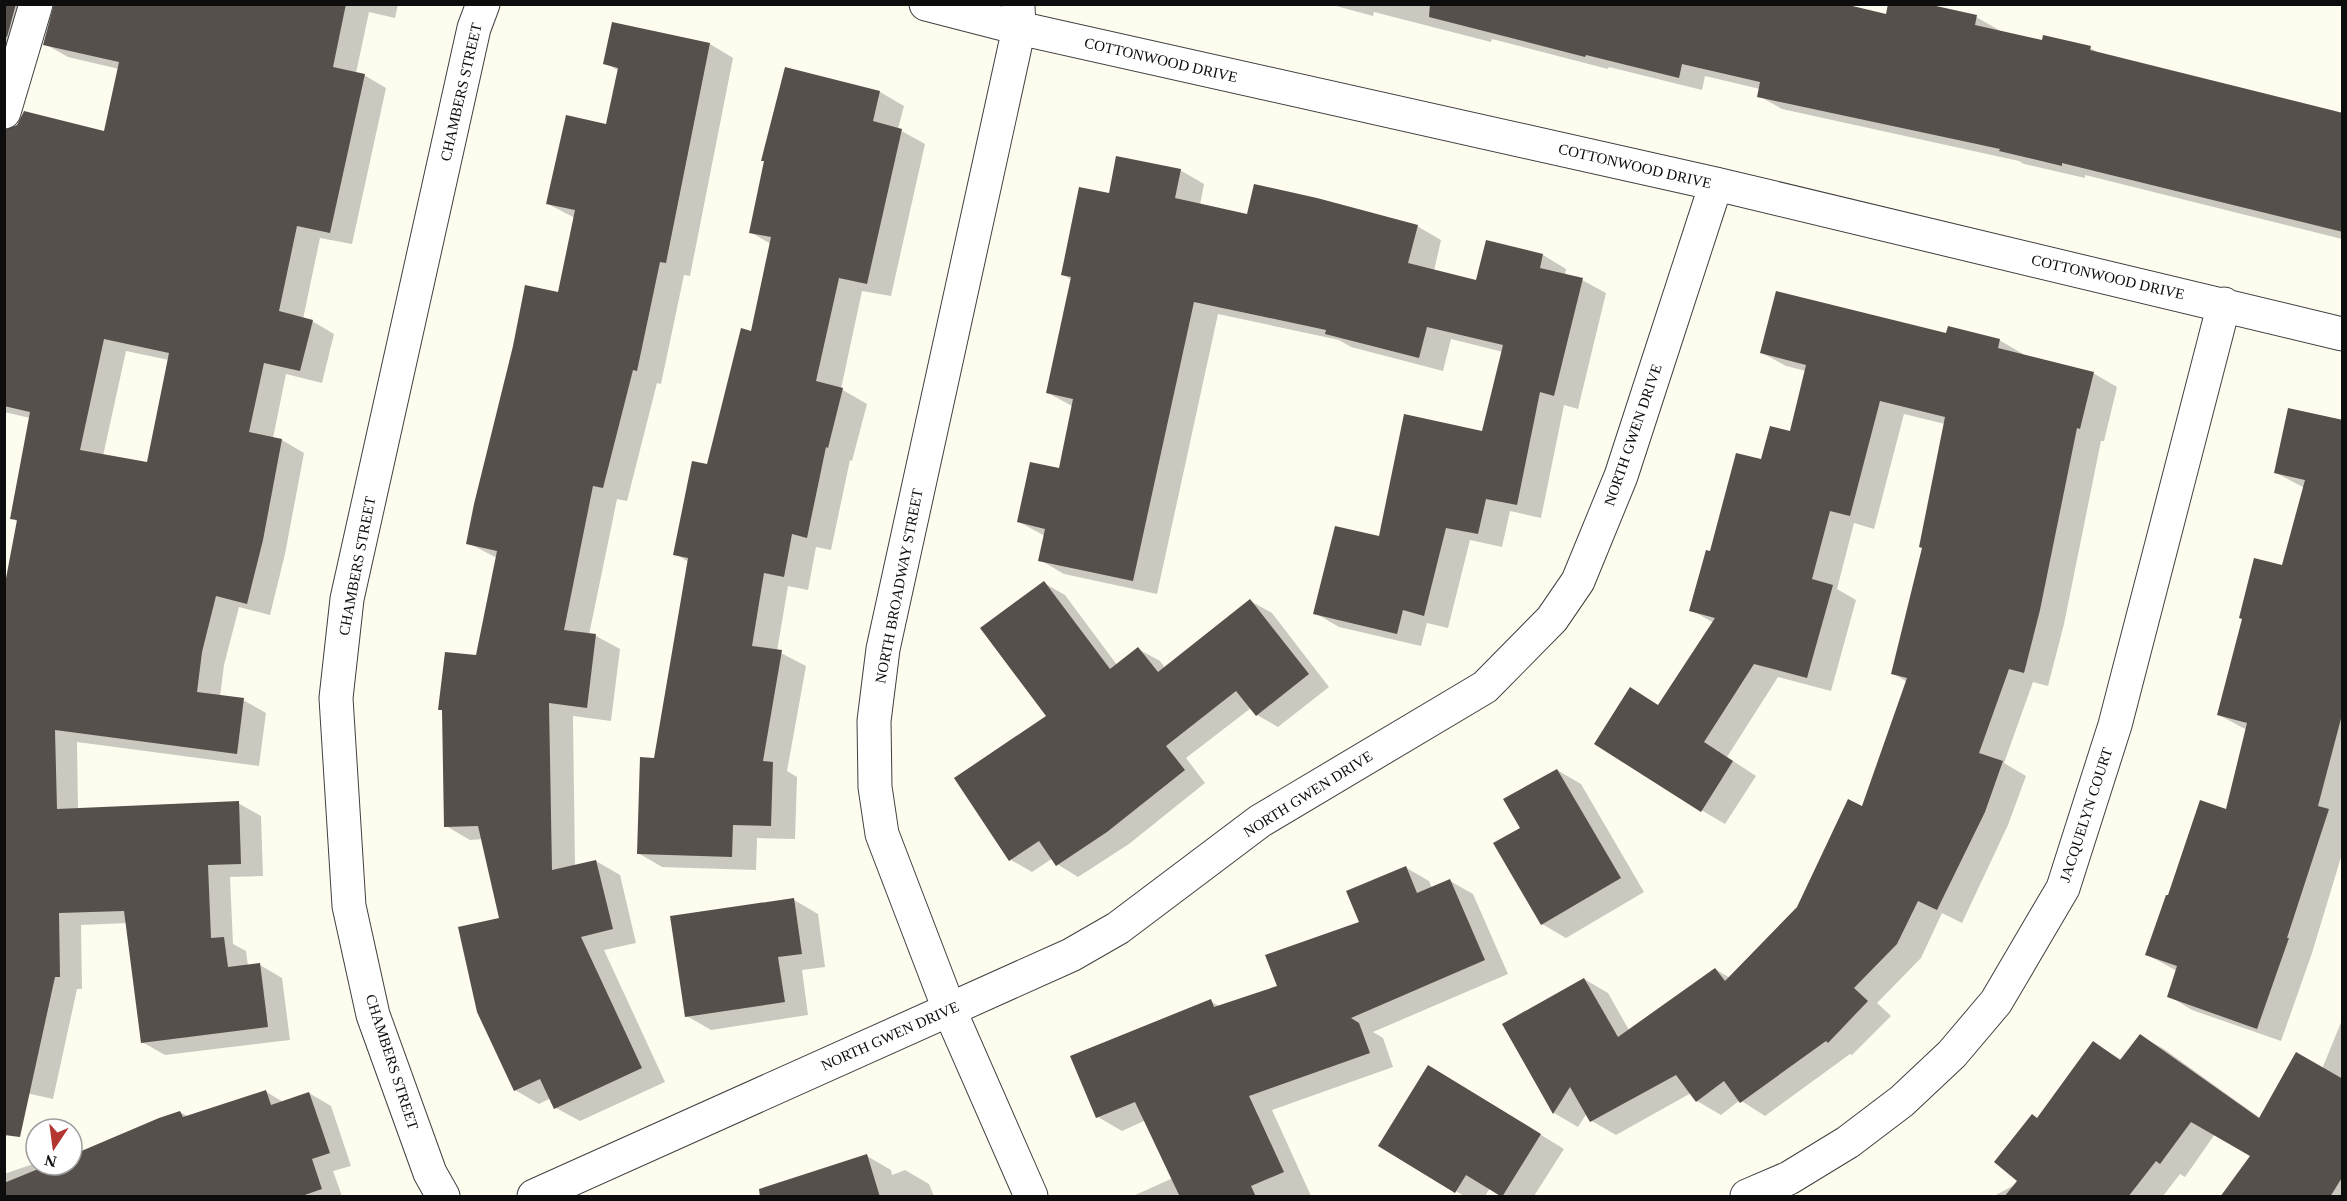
<svg xmlns="http://www.w3.org/2000/svg" width="2347" height="1201" font-family="'Times New Roman',serif">
<style>
.shadow{fill:#0003;fill-rule:evenodd}
.building{fill:#55504b;fill-rule:evenodd}
.lines{fill:none;stroke-linecap:round;stroke-linejoin:round}
.minor-casing{stroke:#404040;stroke-width:35}
.minor{stroke:#fff;stroke-width:33}
.labels{text-anchor:middle;dominant-baseline:central;stroke-width:6;stroke-linejoin:round;paint-order:stroke}
.street-label{font-size:15px;fill:#0d0d0d;stroke:#fff}
</style>
<rect width="100%" height="100%" fill="#fefcef"/>
<path class="shadow" d="M 4,4 L 44,4 L 8,121 L 8,132 L 106,133 L 119,69 L 68,57 L 45,44 L 56,4 L 398,4 L 395,18 L 369,12 L 356,73 L 364,75 L 386,88 L 352,244 L 320,238 L 303,319 L 312,321 L 334,334 L 322,383 L 286,374 L 273,438 L 282,440 L 304,453 L 285,554 L 270,615 L 239,607 L 224,665 L 220,697 L 243,700 L 266,713 L 259,766 L 77,742 L 78,810 L 238,803 L 261,816 L 263,876 L 230,877 L 233,944 L 246,951 L 248,966 L 260,965 L 282,978 L 290,1040 L 165,1055 L 142,1042 L 127,923 L 81,925 L 82,989 L 77,989 L 53,1099 L 4,1088 L 18,522 L 12,518 L 30,418 L 4,412 ZM 126,351 L 169,360 L 148,464 L 103,456 Z
M 1329,4 L 1837,4 L 1887,16 L 1976,17 L 1999,30 L 1999,32 L 2043,42 L 2090,48 L 2103,55 L 2342,114 L 2342,239 L 2085,175 L 2085,178 L 2024,164 L 2019,161 L 1782,109 L 1759,96 L 1760,89 L 1705,76 L 1702,90 L 1609,67 L 1608,69 L 1492,39 L 1491,42 L 1374,12 L 1373,16 Z
M 710,44 L 733,58 L 690,276 L 684,275 L 661,384 L 657,383 L 627,501 L 617,499 L 589,635 L 596,636 L 620,649 L 611,721 L 573,716 L 575,866 L 596,861 L 620,875 L 636,943 L 604,950 L 665,1082 L 580,1121 L 556,1108 L 551,1098 L 539,1104 L 515,1090 L 501,919 L 483,839 L 470,840 L 446,826 L 443,711 L 439,709 L 477,657 L 497,558 L 468,543 L 559,294 L 575,218 L 548,204 L 607,125 L 619,71 L 605,63 Z
M 786,69 L 880,92 L 904,106 L 898,129 L 925,144 L 891,296 L 862,291 L 841,389 L 867,404 L 852,461 L 850,460 L 831,550 L 816,547 L 808,590 L 788,586 L 777,651 L 806,666 L 787,771 L 797,777 L 795,839 L 757,838 L 756,870 L 662,867 L 638,853 L 689,562 L 675,554 L 708,466 L 752,333 L 771,244 L 750,232 Z
M 1180,170 L 1204,184 L 1200,205 L 1248,216 L 1417,226 L 1441,240 L 1434,271 L 1477,282 L 1543,255 L 1566,269 L 1565,275 L 1582,280 L 1606,293 L 1578,409 L 1564,405 L 1541,518 L 1510,511 L 1502,547 L 1470,540 L 1448,628 L 1427,623 L 1421,646 L 1339,627 L 1315,613 L 1380,538 L 1483,432 L 1503,352 L 1451,339 L 1443,371 L 1351,347 L 1339,340 L 1218,314 L 1157,594 L 1064,574 L 1040,560 L 1045,536 L 1019,522 L 1060,470 L 1072,406 L 1048,393 L 1072,280 L 1063,275 L 1110,195 Z
M 1947,335 L 1999,340 L 2023,354 L 2023,356 L 2093,373 L 2117,387 L 2104,441 L 2101,441 L 2064,624 L 2048,686 L 2033,682 L 2004,763 L 2026,776 L 2008,825 L 1962,923 L 1942,913 L 1921,958 L 1877,1003 L 1891,1016 L 1852,1055 L 1850,1054 L 1765,1116 L 1740,1100 L 1721,1115 L 1697,1101 L 1691,1093 L 1616,1135 L 1592,1121 L 1587,1113 L 1578,1127 L 1554,1113 L 1504,1024 L 1584,979 L 1608,993 L 1629,1030 L 1715,969 L 1730,978 L 1798,908 L 1862,808 L 1907,682 L 1893,673 L 1923,548 L 1945,424 L 1904,414 L 1874,529 L 1854,523 L 1837,589 L 1856,600 L 1831,691 L 1778,677 L 1727,757 L 1756,776 L 1725,824 L 1701,810 L 1659,707 L 1714,623 L 1691,610 L 1711,553 L 1762,461 L 1791,433 L 1806,371 L 1786,366 L 1762,353 Z
M 2342,422 L 2342,854 L 2312,953 L 2281,1041 L 2192,1010 L 2169,996 L 2177,971 L 2146,954 L 2227,811 L 2247,730 L 2219,715 L 2284,567 L 2305,488 L 2276,473 Z
M 1044,583 L 1065,595 L 1117,665 L 1138,649 L 1160,661 L 1165,668 L 1250,601 L 1272,613 L 1329,687 L 1278,727 L 1257,715 L 1251,708 L 1186,758 L 1205,783 L 1129,844 L 1078,877 L 1057,864 L 1053,858 L 1032,872 L 1011,860 L 1048,717 Z
M 1557,770 L 1581,784 L 1644,892 L 1566,938 L 1542,924 L 1522,829 Z
M 1405,867 L 1429,881 L 1432,888 L 1450,881 L 1473,894 L 1508,974 L 1373,1032 L 1383,1038 L 1393,1067 L 1272,1110 L 1311,1196 L 1133,1196 L 1173,1178 L 1146,1120 L 1122,1131 L 1098,1117 L 1210,1001 L 1221,1007 L 1279,987 L 1361,922 Z
M 794,900 L 818,914 L 825,967 L 802,970 L 808,1015 L 711,1030 L 687,1016 Z
M 2342,1020 L 2342,1196 L 2222,1196 L 2253,1156 L 2215,1134 L 2185,1177 L 2180,1174 L 2163,1196 L 1994,1196 L 2020,1182 L 2038,1119 L 2093,1043 L 2122,1060 L 2140,1036 L 2164,1049 L 2260,1118 L 2322,1069 Z
M 1453,1081 L 1564,1149 L 1534,1196 L 1504,1196 L 1490,1188 L 1485,1196 L 1464,1196 L 1380,1145 Z
M 265,1091 L 283,1102 L 309,1093 L 331,1106 L 351,1166 L 333,1171 L 342,1196 L 4,1196 L 4,1174 L 36,1163 L 36,1165 L 72,1165 L 72,1157 L 180,1112 L 189,1117 Z
M 867,1156 L 891,1170 L 892,1175 L 905,1170 L 929,1184 L 934,1196 L 781,1196 Z"/>
<path class="building" d="M 4,4 L 16,4 L 7,37 L 4,36 Z
M 54,4 L 346,4 L 333,67 L 365,74 L 330,233 L 297,226 L 279,311 L 313,320 L 300,371 L 264,363 L 249,432 L 282,439 L 263,540 L 247,604 L 216,596 L 202,652 L 197,692 L 244,698 L 237,754 L 55,730 L 57,809 L 239,801 L 241,864 L 208,865 L 211,938 L 224,937 L 228,967 L 260,963 L 268,1027 L 141,1043 L 124,911 L 59,913 L 60,977 L 55,977 L 20,1137 L 4,1135 L 4,589 L 17,520 L 10,519 L 30,412 L 4,406 L 4,130 L 17,125 L 24,111 L 104,131 L 119,62 L 43,45 ZM 104,339 L 169,353 L 147,462 L 80,450 Z
M 1430,4 L 1844,4 L 1886,14 L 1888,4 L 1927,4 L 1977,15 L 1975,25 L 2042,40 L 2043,35 L 2091,46 L 2090,50 L 2343,113 L 2343,232 L 2062,163 L 2062,166 L 1999,151 L 2000,149 L 1757,97 L 1760,82 L 1682,64 L 1679,78 L 1586,55 L 1585,57 L 1429,17 Z
M 612,22 L 710,43 L 666,263 L 660,262 L 637,371 L 633,370 L 603,488 L 593,486 L 564,630 L 596,634 L 587,708 L 549,703 L 552,870 L 596,860 L 613,929 L 581,937 L 642,1068 L 554,1109 L 540,1079 L 514,1091 L 477,1012 L 458,927 L 499,918 L 478,826 L 444,827 L 442,710 L 438,710 L 445,652 L 476,655 L 497,551 L 466,544 L 474,504 L 513,346 L 525,285 L 558,292 L 575,210 L 546,204 L 566,115 L 606,124 L 618,68 L 603,64 Z
M 785,67 L 880,91 L 873,121 L 902,129 L 867,284 L 839,278 L 816,381 L 843,388 L 828,448 L 826,447 L 807,538 L 792,534 L 784,577 L 764,573 L 752,646 L 782,650 L 763,761 L 773,762 L 771,826 L 733,825 L 732,857 L 637,854 L 640,757 L 654,758 L 688,558 L 673,555 L 692,461 L 707,464 L 741,328 L 751,331 L 771,237 L 749,233 L 764,161 L 761,161 Z
M 1116,156 L 1181,169 L 1175,198 L 1247,214 L 1254,184 L 1317,198 L 1418,225 L 1408,263 L 1476,280 L 1486,240 L 1543,254 L 1540,268 L 1583,278 L 1554,396 L 1540,392 L 1517,505 L 1486,499 L 1478,534 L 1446,528 L 1424,616 L 1403,610 L 1397,634 L 1313,614 L 1335,526 L 1379,536 L 1404,414 L 1482,431 L 1503,345 L 1427,327 L 1419,358 L 1325,334 L 1326,330 L 1194,302 L 1133,581 L 1038,561 L 1045,529 L 1017,522 L 1030,462 L 1059,468 L 1073,399 L 1046,393 L 1071,277 L 1061,275 L 1079,187 L 1109,193 Z
M 1776,291 L 1946,333 L 1948,326 L 2000,339 L 1998,348 L 2094,372 L 2080,429 L 2077,428 L 2040,610 L 2024,673 L 2009,669 L 1979,753 L 2003,761 L 1985,812 L 1937,910 L 1918,901 L 1897,944 L 1854,988 L 1868,1001 L 1828,1043 L 1826,1041 L 1740,1103 L 1724,1081 L 1696,1102 L 1676,1075 L 1590,1122 L 1570,1087 L 1553,1114 L 1502,1024 L 1584,978 L 1618,1037 L 1715,968 L 1725,981 L 1797,907 L 1848,799 L 1862,806 L 1907,678 L 1891,674 L 1922,548 L 1919,547 L 1945,417 L 1880,401 L 1850,516 L 1830,511 L 1812,579 L 1833,585 L 1807,678 L 1754,664 L 1704,742 L 1733,761 L 1701,812 L 1594,744 L 1630,687 L 1658,705 L 1715,618 L 1689,611 L 1706,550 L 1710,551 L 1736,453 L 1761,459 L 1770,426 L 1790,431 L 1806,365 L 1760,353 Z
M 2288,408 L 2343,420 L 2343,711 L 2318,806 L 2329,809 L 2287,938 L 2289,938 L 2257,1029 L 2167,997 L 2177,966 L 2145,955 L 2166,895 L 2168,895 L 2200,800 L 2226,809 L 2247,723 L 2217,715 L 2242,619 L 2239,618 L 2254,558 L 2282,565 L 2305,480 L 2274,473 Z
M 1044,581 L 1110,669 L 1138,647 L 1158,672 L 1250,599 L 1309,674 L 1256,716 L 1236,691 L 1166,746 L 1185,770 L 1107,832 L 1056,866 L 1039,841 L 1009,861 L 954,778 L 1046,716 L 980,628 Z
M 1557,769 L 1621,878 L 1541,925 L 1493,843 L 1520,828 L 1503,799 Z
M 1406,866 L 1417,893 L 1450,879 L 1485,960 L 1351,1018 L 1359,1023 L 1370,1053 L 1249,1096 L 1284,1172 L 1251,1186 L 1256,1197 L 1180,1197 L 1135,1102 L 1096,1118 L 1070,1056 L 1211,999 L 1214,1007 L 1277,986 L 1265,955 L 1359,922 L 1346,891 Z
M 794,898 L 802,954 L 778,957 L 785,1002 L 685,1017 L 670,916 Z
M 2140,1034 L 2259,1118 L 2296,1052 L 2343,1079 L 2343,1176 L 2330,1197 L 2220,1197 L 2250,1156 L 2191,1122 L 2160,1164 L 2156,1161 L 2128,1197 L 2004,1197 L 2017,1181 L 1994,1162 L 2032,1114 L 2037,1118 L 2093,1041 L 2120,1060 Z
M 1428,1065 L 1541,1134 L 1502,1197 L 1466,1175 L 1455,1193 L 1378,1146 Z
M 266,1090 L 271,1105 L 309,1092 L 330,1153 L 312,1159 L 322,1189 L 299,1197 L 4,1197 L 4,1183 L 48,1165 L 72,1165 L 72,1155 L 159,1118 L 180,1111 L 183,1117 Z
M 867,1154 L 880,1197 L 760,1197 L 759,1189 Z"/>
<g class="lines">
<defs>
<path id="minor" d="M 926,4 L 1019,28 L 1716,184 L 2342,334
M 1018,6 L 1019,28 L 883,649 L 874,721 L 875,787 L 882,834 L 949,1009 L 1031,1196
M 4,112 L 36,4
M 443,1196 L 430,1173 L 373,1015 L 349,906 L 336,698 L 347,599 L 474,28 L 483,4
M 534,1196 L 1071,955 L 1118,928 L 1260,821 L 1485,687 L 1552,619 L 1578,581 L 1621,476 L 1716,184
M 1747,1196 L 1789,1178 L 1848,1142 L 1902,1101 L 1952,1054 L 1996,1002 L 2063,888 L 2115,725 L 2224,304"/>
</defs>
<use href="#minor" class="minor-casing"/>
<use href="#minor" class="minor"/>
</g>
<g class="labels">
<g class="street-label">
<text transform="translate(1161 60) rotate(13)">COTTONWOOD DRIVE</text>
<text transform="translate(461 92) rotate(-77)">CHAMBERS STREET</text>
<text transform="translate(1635 166) rotate(13)">COTTONWOOD DRIVE</text>
<text transform="translate(2108 277) rotate(13)">COTTONWOOD DRIVE</text>
<text transform="translate(1633 435) rotate(-71)">NORTH GWEN DRIVE</text>
<text transform="translate(357 566) rotate(-79)">CHAMBERS STREET</text>
<text transform="translate(899 586) rotate(-79)">NORTH BROADWAY STREET</text>
<text transform="translate(1308 794) rotate(-32)">NORTH GWEN DRIVE</text>
<text transform="translate(2086 815) rotate(-72)">JACQUELYN COURT</text>
<text transform="translate(890 1036) rotate(-24)">NORTH GWEN DRIVE</text>
<text transform="translate(392 1062) rotate(72)">CHAMBERS STREET</text>
</g>
</g>
<rect width="2347" height="1201" fill="none" stroke="#0d0d0d" stroke-width="12"/>
<g transform="translate(54 1147) rotate(193)"><circle r="28" fill="#ffffff" stroke="#9e9e9e" stroke-width="1.5"/>
<path d="M0-4.5L10 22L0 15L-10 22Z" fill="#b33730"/>
<text y="-9" font-size="16" font-weight="bold" text-anchor="middle" fill="#0d0d0d">N</text>
</g>
</svg>
